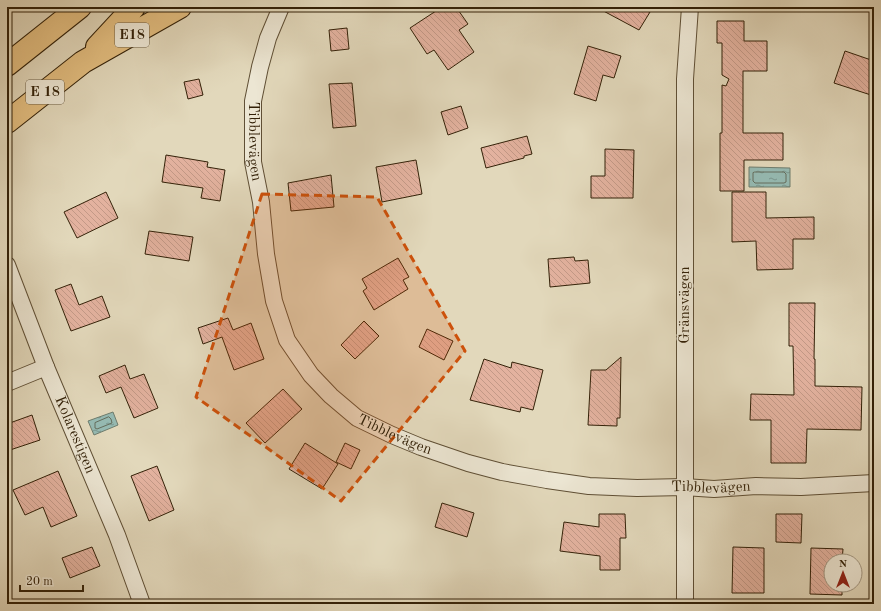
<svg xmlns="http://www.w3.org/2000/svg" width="881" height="611" font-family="'Old Standard TT',serif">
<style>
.water{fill:url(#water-ripples);stroke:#6e7c6d}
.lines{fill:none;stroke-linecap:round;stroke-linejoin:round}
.shore{stroke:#646d5c;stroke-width:1}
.building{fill:url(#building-back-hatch);stroke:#332108}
.street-casing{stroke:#5f4f35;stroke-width:18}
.highway-casing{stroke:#332108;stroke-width:24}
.street{stroke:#ece6d3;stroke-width:16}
.highway{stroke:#e1bc7e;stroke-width:22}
.marked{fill:#cd510b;fill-opacity:0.2;stroke:#cd510b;stroke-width:3;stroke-dasharray:8 5;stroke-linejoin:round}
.labels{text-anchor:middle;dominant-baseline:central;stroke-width:3;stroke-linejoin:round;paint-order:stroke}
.shield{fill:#ece6d3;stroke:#6a5c45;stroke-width:1}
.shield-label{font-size:14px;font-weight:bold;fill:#332108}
.street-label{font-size:15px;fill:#332108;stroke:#ece6d3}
</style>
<defs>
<pattern id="water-ripples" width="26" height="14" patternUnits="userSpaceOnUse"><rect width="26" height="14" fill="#95b9b1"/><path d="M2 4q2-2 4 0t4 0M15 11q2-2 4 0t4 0" fill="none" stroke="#7a968e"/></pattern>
<pattern id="building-back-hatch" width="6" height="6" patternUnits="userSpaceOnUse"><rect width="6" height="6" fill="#e3b29f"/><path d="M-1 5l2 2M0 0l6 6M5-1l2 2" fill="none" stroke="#c39987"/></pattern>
</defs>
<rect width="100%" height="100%" fill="#e2d8bb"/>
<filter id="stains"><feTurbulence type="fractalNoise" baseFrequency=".005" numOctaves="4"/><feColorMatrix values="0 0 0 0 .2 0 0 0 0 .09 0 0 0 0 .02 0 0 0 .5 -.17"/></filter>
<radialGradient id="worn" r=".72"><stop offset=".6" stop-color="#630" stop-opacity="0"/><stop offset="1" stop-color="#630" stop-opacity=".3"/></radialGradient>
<path class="water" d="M 749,167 L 790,168 L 790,187 L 749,187 Z
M 113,412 L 118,425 L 94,435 L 88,421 Z"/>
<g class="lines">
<path class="shore" d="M 755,172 L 784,172 L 786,174 L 786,182 L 784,183 L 755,183 L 753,181 L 753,173 Z
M 109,417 L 111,419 L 112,423 L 97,429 L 95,428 L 95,423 Z"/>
</g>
<path class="building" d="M 442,7 L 456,7 L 468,24 L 459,30 L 474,52 L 448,70 L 434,50 L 427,54 L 410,28 Z
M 596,7 L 639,7 L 650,12 L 639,30 Z
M 717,21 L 744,21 L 744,41 L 767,41 L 767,71 L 743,71 L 743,133 L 783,133 L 783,160 L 744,160 L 744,191 L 720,191 L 720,133 L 722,133 L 722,85 L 726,86 L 729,79 L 722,75 L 722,43 L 717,43 Z
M 347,28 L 349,49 L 331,51 L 329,30 Z
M 588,46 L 621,56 L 614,78 L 603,75 L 596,101 L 574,94 Z
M 845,51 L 874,61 L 874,96 L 834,83 Z
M 199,79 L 203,95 L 188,99 L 184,82 Z
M 352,83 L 356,126 L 333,128 L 329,84 Z
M 461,106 L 468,128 L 448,135 L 441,112 Z
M 527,136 L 532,154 L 524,156 L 524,158 L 486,168 L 481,148 Z
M 605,149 L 634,150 L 633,198 L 591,198 L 591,176 L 605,176 Z
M 166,155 L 208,162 L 207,167 L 225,170 L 220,201 L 201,198 L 203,188 L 162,182 Z
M 416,160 L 422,194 L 382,202 L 376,167 Z
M 331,175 L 334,207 L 291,211 L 288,183 Z
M 106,192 L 118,218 L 77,238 L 64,212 Z
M 732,192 L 766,192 L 766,218 L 814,217 L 814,239 L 793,239 L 793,269 L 757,270 L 756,241 L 732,242 Z
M 149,231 L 193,237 L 189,261 L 145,254 Z
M 574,257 L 575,261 L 588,260 L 590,283 L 550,287 L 548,259 Z
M 398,258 L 409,277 L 403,280 L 408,289 L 374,310 L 363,291 L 367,288 L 362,279 Z
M 71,284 L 79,305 L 102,296 L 110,317 L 71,331 L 55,290 Z
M 789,303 L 815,303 L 814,359 L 815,359 L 815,386 L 862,387 L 861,430 L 807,429 L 806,463 L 771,463 L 771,420 L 750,420 L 751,394 L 794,395 L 793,346 L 789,346 Z
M 228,318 L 233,330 L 251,323 L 264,359 L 234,370 L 222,337 L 203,344 L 198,328 Z
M 364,321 L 379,336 L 355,359 L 341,345 Z
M 427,329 L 453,341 L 444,360 L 419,347 Z
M 621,357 L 620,418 L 617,418 L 617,426 L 588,425 L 591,370 L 606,370 Z
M 484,359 L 511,368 L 512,362 L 543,370 L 533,410 L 521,407 L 520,412 L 470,400 Z
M 125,365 L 130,379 L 144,374 L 158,408 L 134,418 L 121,387 L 106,393 L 99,376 Z
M 283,389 L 302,409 L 265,443 L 246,423 Z
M 32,415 L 40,440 L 7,451 L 7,424 Z
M 305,443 L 338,464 L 322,489 L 289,469 Z
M 345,443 L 360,450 L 351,469 L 336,462 Z
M 157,466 L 174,510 L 149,521 L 131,476 Z
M 58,471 L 77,516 L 51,527 L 43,507 L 25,515 L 13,490 Z
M 442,503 L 474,513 L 467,537 L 435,527 Z
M 599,514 L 625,514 L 626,538 L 620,538 L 620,570 L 600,570 L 600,556 L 560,551 L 564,522 L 599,527 Z
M 776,514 L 802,514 L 801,543 L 776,542 Z
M 92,547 L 100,566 L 70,578 L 62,558 Z
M 733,547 L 764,548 L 764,593 L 732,593 Z
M 811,548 L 843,549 L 842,561 L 831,561 L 831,585 L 842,585 L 842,595 L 810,594 Z"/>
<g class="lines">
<defs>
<g id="street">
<path id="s1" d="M 281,7 L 268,38 L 260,67 L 253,101 L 253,162 L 261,202 L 266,254 L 274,301 L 287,340 L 311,375 L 331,396 L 357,418 L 392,435 L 421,447 L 468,463 L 502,472 L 547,480 L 589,486 L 637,488 L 684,487 L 714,489 L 756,486 L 801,487 L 874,483"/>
<path id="s2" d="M 7,265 L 46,367 L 117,535 L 142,604"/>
<path d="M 7,383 L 46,367"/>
<path d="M 685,604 L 685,79 L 690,7"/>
</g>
<path id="highway" d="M 97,47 L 134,7
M 7,65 L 80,7
M 7,122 L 83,62 L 180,7"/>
</defs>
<use href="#street" class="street-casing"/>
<use href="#highway" class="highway-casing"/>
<use href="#street" class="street"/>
<use href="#highway" class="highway"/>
</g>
<path class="marked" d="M 262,194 L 377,197 L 465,351 L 341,501 L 196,397 Z"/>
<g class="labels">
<g class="shield">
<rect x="115" y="23" width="34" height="24" rx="3"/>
<rect x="26" y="80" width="38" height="24" rx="3"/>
</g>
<g class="shield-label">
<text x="132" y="35">E18</text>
<text x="45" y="92">E 18</text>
</g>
<g class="street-label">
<text stroke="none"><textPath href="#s1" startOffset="139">Tibblevägen</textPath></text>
<text transform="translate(685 305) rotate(-90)">Gränsvägen</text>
<text stroke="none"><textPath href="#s1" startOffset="488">Tibblevägen</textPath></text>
<text stroke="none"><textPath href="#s2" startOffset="183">Kolarestigen</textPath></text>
<text stroke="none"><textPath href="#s1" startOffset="812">Tibblevägen</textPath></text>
</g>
</g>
<rect width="881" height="611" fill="none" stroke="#e2d8bb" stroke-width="24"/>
<rect x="8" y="8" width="865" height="595" fill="none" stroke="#332108" stroke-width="2"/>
<rect x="12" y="12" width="857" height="587" fill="none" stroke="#332108"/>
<g transform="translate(843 573)"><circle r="19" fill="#ece6d3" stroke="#a29782"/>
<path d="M0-3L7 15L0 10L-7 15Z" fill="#8f2418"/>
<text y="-6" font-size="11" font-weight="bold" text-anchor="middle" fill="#332108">N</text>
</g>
<path d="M20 585v6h63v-6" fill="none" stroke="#332108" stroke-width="2"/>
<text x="26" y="585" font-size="12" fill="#332108" stroke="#ece6d3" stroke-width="3" paint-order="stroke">20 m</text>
<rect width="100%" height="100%" filter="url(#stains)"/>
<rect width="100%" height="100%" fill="url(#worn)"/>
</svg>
